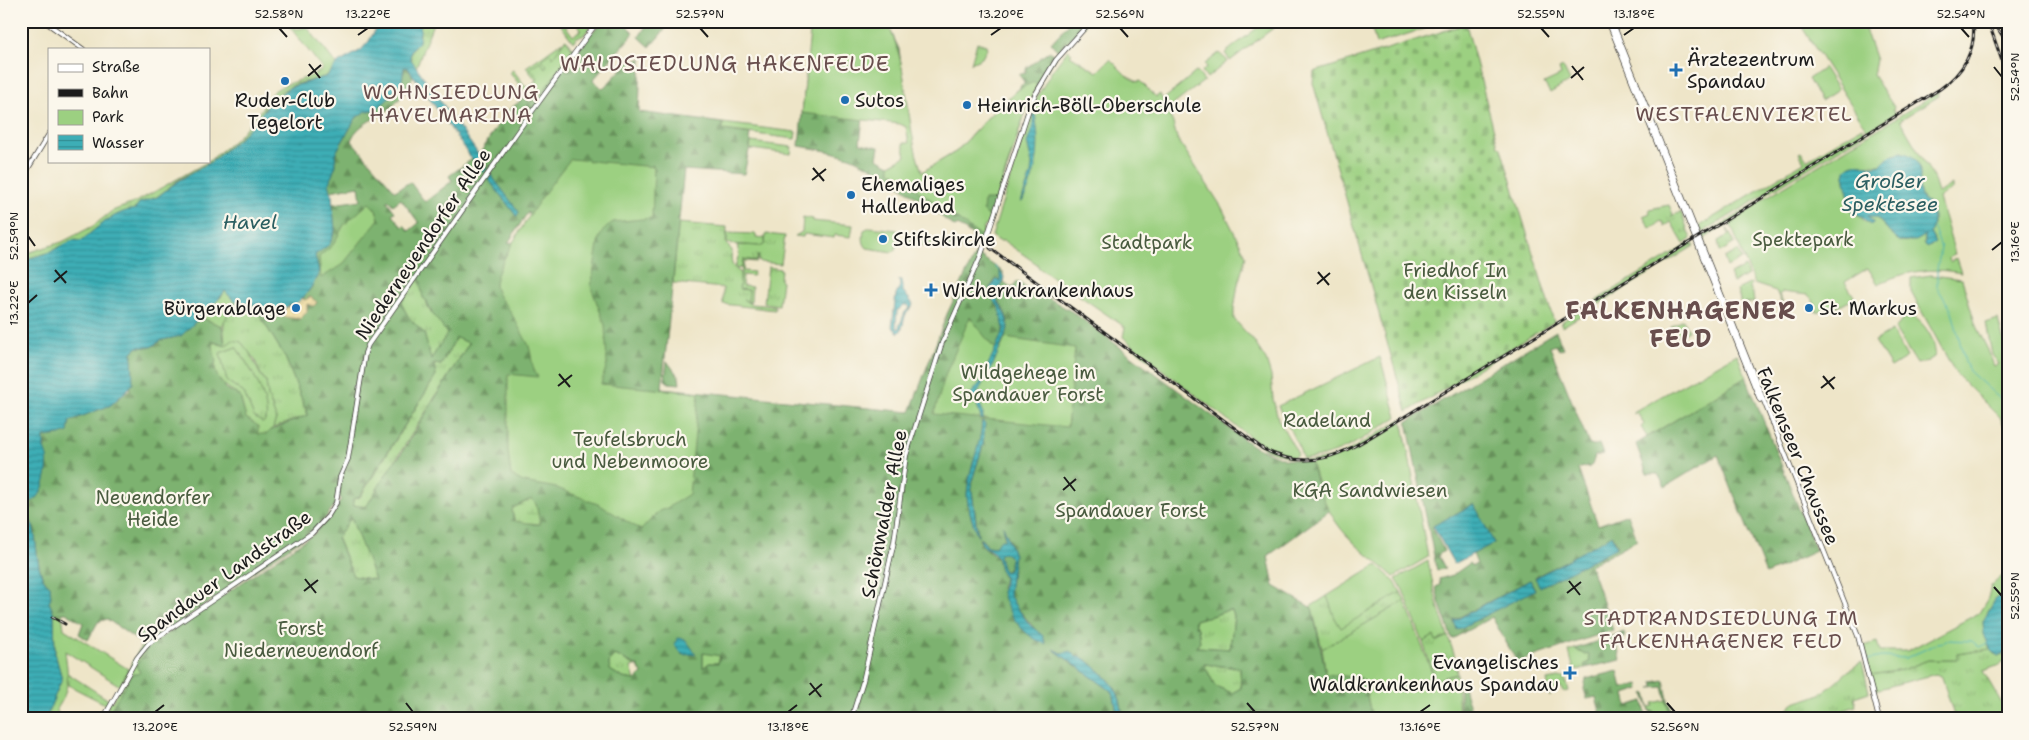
<svg xmlns="http://www.w3.org/2000/svg" width="2029" height="740" font-family="'Shantell Sans',sans-serif">
<style>
.grass{fill:url(#grass-tufts);stroke:#5c764e}
.forest{fill:url(#forest-firs);stroke:#4c6746;fill-rule:evenodd}
.wetland{fill:url(#wetland-marsh);stroke:#5c764e}
.sand{fill:url(#sand-dots);stroke:#857b5d}
.cemetery{fill:url(#cemetery-stones);stroke:#5c764e}
.green{fill:#9cd081;stroke:#5c764e;fill-rule:evenodd}
.water{fill:url(#water-rules);stroke:#2c6569;fill-rule:evenodd}
.lines{fill:none;stroke-linecap:round;stroke-linejoin:round}
.stream{stroke:#3daeb6;stroke-width:1}
.secondary-casing{stroke:#3c3a36;stroke-width:5.5}
.secondary{stroke:#fff;stroke-width:4}
.rail-casing{stroke:#1c1c1c;stroke-width:3}
.rail{stroke:#fbf7ec;stroke-width:1;stroke-dasharray:4;stroke-linecap:butt}
.ticks{fill:none;stroke:#1c1c1c;stroke-width:2}
.poi-dot{fill:#1f6fb2;stroke:#fbf7ec;stroke-width:2}
.labels{text-anchor:middle;dominant-baseline:central;stroke-width:4.5;stroke-linejoin:round;paint-order:stroke}
.poi-label{font-size:19px;fill:#1c1c1c;stroke:#fbf7ec;text-anchor:start}
.park-label{font-size:19px;fill:#495b3f;stroke:#fbf7ec}
.street-label{font-size:19px;fill:#1c1c1c;stroke:#fbf7ec}
.neighbourhood-label{font-size:20px;letter-spacing:1px;fill:#684e4d;stroke:#fbf7ec}
.water-label{font-size:20px;font-style:italic;fill:#2b5e61;stroke:#fbf7ec}
.quarter-label{font-size:21px;letter-spacing:1px;fill:#684e4d;stroke:#fbf7ec}
.district-label{font-size:24px;font-weight:bold;letter-spacing:1px;fill:#684e4d;stroke:#fbf7ec}
.neatline{fill:none;stroke:#1c1c1c;stroke-width:2}
.ticks-label{font-size:12px;text-anchor:middle;fill:#1c1c1c}
</style>
<defs>
<pattern id="grass-tufts" width="24" height="20" patternUnits="userSpaceOnUse" patternTransform="scale(1.25)"><rect width="24" height="20" fill="#9cd081"/><path d="M3 7l-1-3M5 7V3M7 7l1-3M15 17l-1-3M17 17v-4M19 17l1-3" fill="none" stroke="#86b26f"/></pattern>
<pattern id="forest-firs" width="22" height="20" patternUnits="userSpaceOnUse" patternTransform="scale(1.25)"><rect width="22" height="20" fill="#7db26f"/><path d="M5 1l3.5 6h-7zM16 11l3.5 6h-7z" fill="#66905a"/></pattern>
<pattern id="wetland-marsh" width="20" height="14" patternUnits="userSpaceOnUse" patternTransform="scale(1.25)"><rect width="20" height="14" fill="#9cd081"/><path d="M1 5h8M5 5V1M11 12h8M15 12V8" fill="none" stroke="#86b26f"/></pattern>
<pattern id="sand-dots" width="8" height="8" patternUnits="userSpaceOnUse" patternTransform="scale(1.25)"><rect width="8" height="8" fill="#eeda9e"/><path d="M2 2h.1M6 6h.1" fill="none" stroke="#ccba88" stroke-width="1.8" stroke-linecap="round"/></pattern>
<pattern id="cemetery-stones" width="16" height="16" patternUnits="userSpaceOnUse" patternTransform="scale(1.25)"><rect width="16" height="16" fill="#9cd081"/><path d="M2 7V4a2 2 0 0 1 4 0v3zM10 15v-3a2 2 0 0 1 4 0v3z" fill="#86b26f"/></pattern>
<pattern id="water-rules" width="6" height="5" patternUnits="userSpaceOnUse" patternTransform="scale(1.25)"><rect width="6" height="5" fill="#3daeb6"/><path d="M0 2.5h6" fill="none" stroke="#328d93"/></pattern>
</defs>
<rect width="100%" height="100%" fill="#fbf7ec"/>
<filter id="ink" filterUnits="userSpaceOnUse"><feTurbulence type="fractalNoise" baseFrequency=".02" numOctaves="2"/><feDisplacementMap in="SourceGraphic" scale="10" xChannelSelector="R" yChannelSelector="G"/><feConvolveMatrix kernelMatrix="1 2 1 2 8 2 1 2 1" color-interpolation-filters="sRGB"/></filter>
<filter id="wash" filterUnits="userSpaceOnUse"><feTurbulence type="fractalNoise" baseFrequency=".0096" numOctaves="4" result="noise"/><feDisplacementMap in="SourceGraphic" scale="20" xChannelSelector="R" yChannelSelector="G"/><feGaussianBlur stdDeviation="1.12" result="paint"/><feColorMatrix in="noise" values="0 0 0 0 0 0 0 0 0 0 0 0 0 0 0 0 0 1.4 0 .05"/><feComposite in="paint" operator="in"/></filter>
<g filter="url(#wash)">
<rect width="100%" height="100%" fill="#eee5c8"/>
<path class="grass" d="M 421,21 L 434,21 L 416,68 C 408,57 409,51 419,42 Z
M 558,21 L 562,21 L 573,36 L 581,29 L 576,21 L 586,21 L 590,27 L 583,36 L 577,37 L 573,42 Z
M 566,39 L 572,47 L 532,102 L 510,72 L 513,70 L 526,87 L 530,87 L 536,80 L 526,67 Z
M 977,42 L 986,45 L 987,48 L 982,58 L 971,63 Z
M 319,74 L 325,78 L 288,88 L 242,136 L 211,162 L 178,180 L 157,197 L 139,203 L 136,209 C 114,212 97,228 81,241 L 73,240 L 50,252 L 21,261 L 21,252 L 24,254 L 62,242 L 93,226 L 112,211 L 136,202 L 209,161 L 237,138 L 275,93 Z
M 1669,205 L 1673,214 L 1671,216 L 1681,212 L 1691,239 L 1684,244 L 1671,222 L 1664,227 L 1664,223 L 1660,221 L 1656,226 L 1650,228 L 1643,216 L 1650,213 L 1649,209 Z
M 678,223 L 727,227 L 726,244 L 732,250 C 731,260 730,267 740,272 L 740,289 L 749,290 L 748,301 L 750,303 L 743,299 L 750,304 L 775,306 L 775,310 L 723,304 L 723,288 L 673,283 Z
M 1727,228 L 1735,243 L 1720,252 L 1718,241 L 1729,235 Z
M 766,234 L 785,236 L 781,264 L 759,262 L 758,254 L 757,261 L 743,259 L 742,268 L 737,269 L 735,267 L 739,254 L 737,245 L 762,246 L 765,244 Z
M 901,239 L 963,245 L 964,249 L 900,243 Z
M 1738,251 L 1742,259 L 1727,267 L 1724,258 Z
M 768,267 L 781,269 L 780,280 L 782,281 L 779,305 L 764,303 Z
M 1745,267 L 1748,275 L 1733,283 L 1730,274 Z
M 419,276 L 429,310 L 439,320 L 447,334 L 431,360 L 424,333 L 409,318 L 401,303 Z
M 1751,283 L 1750,289 L 1753,294 L 1754,303 L 1745,302 L 1742,306 L 1737,290 Z
M 234,301 L 253,304 L 285,357 L 308,415 L 273,428 L 276,419 L 268,396 L 266,382 L 260,373 L 255,360 L 241,342 L 225,346 C 224,327 220,318 236,303 Z
M 456,337 L 469,343 L 366,507 L 353,506 L 353,499 L 360,497 L 436,376 L 434,364 L 441,365 Z
M 236,347 C 249,366 270,397 266,420 L 263,423 L 254,417 L 244,393 L 227,381 L 220,353 Z
M 351,517 L 376,580 L 353,576 L 337,537 Z
M 1401,592 L 1405,601 L 1322,649 L 1312,608 L 1310,607 L 1327,596 L 1335,618 L 1341,627 Z
M 1228,610 L 1232,611 L 1234,616 L 1230,649 L 1196,647 L 1200,642 L 1198,628 L 1195,626 L 1194,620 L 1215,615 Z
M 1434,636 L 1437,641 L 1448,636 L 1454,654 L 1457,674 L 1435,680 L 1423,642 Z
M 142,644 L 147,647 L 140,672 L 105,719 L 101,719 L 109,706 L 68,685 L 67,673 L 112,702 Z
M 1575,649 L 1585,655 L 1588,654 L 1590,661 L 1584,665 L 1585,668 L 1574,671 L 1569,651 Z
M 1990,649 L 1994,654 L 2002,656 L 2008,649 L 2008,659 L 1997,666 L 1983,671 L 2008,714 L 2008,719 L 1955,719 L 1942,677 L 1936,674 L 1875,690 L 1870,675 L 1902,670 L 1928,660 L 1956,660 L 1957,654 Z
M 703,653 L 720,655 L 718,663 L 709,663 L 703,668 Z
M 615,655 L 636,666 L 631,667 L 635,680 L 623,678 L 610,670 C 608,663 609,659 615,655 Z
M 1862,662 L 1869,692 L 1854,697 L 1856,706 L 1839,712 L 1842,716 L 1839,719 L 1805,719 L 1810,717 C 1799,715 1787,719 1775,719 C 1785,717 1788,706 1797,702 C 1806,699 1816,697 1825,691 C 1839,681 1846,670 1862,662 Z
M 1204,664 L 1240,668 L 1241,688 L 1232,693 L 1215,686 Z
M 1565,677 L 1569,691 L 1565,692 L 1561,687 L 1556,687 L 1555,692 L 1550,692 L 1550,697 L 1547,680 Z
M 1253,711 L 1288,714 L 1286,719 L 1251,719 Z"/>
<path class="forest" d="M 604,21 L 628,21 L 626,25 L 634,33 L 593,80 L 603,89 L 631,59 L 636,61 L 641,58 L 639,112 L 723,123 L 723,130 L 750,134 L 749,140 L 751,141 L 744,174 L 684,170 L 662,388 L 910,412 L 947,314 L 976,253 L 1003,272 L 1003,282 L 1012,288 L 1017,281 L 1033,293 L 1040,293 L 1074,313 L 1253,446 L 1284,459 L 1311,461 L 1316,481 L 1329,511 L 1268,556 L 1274,586 L 1312,608 L 1326,673 L 1361,678 L 1364,681 L 1372,719 L 1286,719 L 1288,714 L 1253,711 L 1251,719 L 1122,719 C 1123,696 1113,681 1096,668 C 1090,662 1084,657 1076,657 C 1070,651 1069,652 1062,653 L 1054,650 L 1110,690 L 1114,696 L 1118,719 L 105,719 L 132,674 L 138,674 L 140,672 L 136,666 L 150,645 L 315,533 L 334,512 L 341,499 L 338,495 L 336,503 L 319,527 L 145,646 L 107,619 L 98,622 L 88,640 L 79,634 L 83,623 L 66,613 L 54,614 L 49,602 L 50,586 C 35,576 38,542 33,526 C 30,520 27,515 25,508 L 28,502 L 38,497 L 45,447 L 44,437 L 60,435 L 70,421 L 111,405 L 130,389 L 132,352 L 138,347 L 151,347 L 162,340 L 181,336 L 200,317 L 222,326 L 225,346 L 214,342 L 214,354 L 216,359 L 215,366 L 226,389 L 240,396 L 246,418 L 269,431 L 308,415 L 285,357 L 253,304 L 280,310 L 286,307 L 282,314 L 284,316 L 300,319 L 308,307 L 307,304 L 317,303 L 310,297 L 305,300 L 303,298 L 311,288 L 319,272 L 315,255 C 343,235 332,233 333,204 L 361,200 L 359,186 L 330,191 L 329,183 L 336,165 L 335,154 L 356,118 L 364,112 L 377,109 L 404,73 L 404,67 L 407,67 L 413,77 C 407,87 402,97 393,106 C 379,119 359,121 351,140 L 395,191 L 410,182 L 425,202 L 452,181 L 449,176 L 472,159 L 483,172 L 486,168 L 479,155 L 505,113 L 524,98 L 532,102 L 572,47 L 578,50 L 591,33 ZM 401,199 L 419,223 L 409,231 L 404,225 L 402,227 L 392,214 L 395,212 L 387,201 L 388,200 L 393,205 ZM 528,212 L 614,419 L 515,242 L 508,243 ZM 1001,275 L 1002,285 L 995,290 L 994,295 C 996,299 999,301 1001,305 C 1013,324 1007,334 997,352 C 1001,337 1009,319 998,305 C 994,299 990,295 990,287 L 997,279 L 1000,282 ZM 419,277 L 423,298 L 427,301 C 429,313 441,323 447,334 L 431,359 L 424,333 L 409,318 L 401,303 ZM 456,338 L 469,343 L 399,457 L 393,463 L 366,507 L 353,505 L 353,499 L 359,497 L 436,376 L 434,364 L 441,365 ZM 982,421 L 982,449 L 971,484 L 978,534 C 955,489 981,464 982,421 ZM 529,500 L 536,504 L 540,524 L 533,524 L 513,518 L 513,508 ZM 351,518 L 375,580 L 353,576 L 337,538 ZM 1003,531 L 1006,532 L 1014,555 L 1009,594 L 1015,605 L 1045,641 L 1019,626 L 1001,588 L 1004,578 L 1000,569 L 997,557 L 984,547 L 979,540 L 980,538 L 989,547 L 995,547 L 1000,541 L 1005,540 ZM 1228,610 L 1232,611 L 1234,616 L 1230,649 L 1196,647 L 1200,642 L 1198,628 L 1195,626 L 1194,620 L 1215,615 ZM 703,653 L 720,656 L 718,663 L 709,663 L 703,668 ZM 615,655 L 638,666 L 642,674 L 635,680 L 623,678 L 610,670 C 608,663 609,659 615,655 ZM 1204,664 L 1240,668 L 1241,688 L 1232,693 L 1215,686 Z
M 649,21 L 672,21 L 650,47 L 639,37 Z
M 886,21 L 899,49 L 909,122 L 863,118 L 860,143 L 879,147 L 877,158 L 890,165 L 897,161 L 917,158 L 922,172 L 957,151 L 990,115 L 1020,88 L 1020,86 L 1025,83 L 1019,75 L 1026,72 L 1026,68 L 1050,51 L 1056,57 L 1040,79 L 1028,104 L 991,219 L 983,229 L 984,236 L 981,242 L 958,225 L 955,227 C 923,203 890,174 852,158 C 835,152 817,149 799,146 L 807,62 Z
M 1071,21 L 1089,21 L 1058,51 L 1051,43 Z
M 1556,331 L 1563,348 L 1559,350 L 1556,345 L 1550,347 L 1589,444 L 1592,446 L 1599,444 L 1603,454 L 1595,456 L 1592,465 L 1588,468 L 1587,466 L 1578,469 L 1598,525 L 1628,514 L 1637,540 L 1590,565 L 1613,630 L 1517,662 L 1492,617 L 1452,639 L 1439,602 L 1436,587 L 1440,585 L 1439,579 L 1453,575 L 1470,563 L 1472,566 L 1477,564 L 1473,554 L 1494,543 L 1473,504 L 1432,527 L 1444,551 L 1438,555 L 1445,568 L 1437,571 L 1407,422 ZM 1613,536 L 1617,547 L 1540,586 L 1535,577 ZM 1530,580 L 1535,589 L 1454,623 L 1454,620 Z
M 667,361 L 679,377 L 680,384 L 669,383 L 665,380 Z
M 1746,377 L 1816,551 L 1766,574 L 1718,455 L 1665,487 L 1658,474 L 1647,474 L 1636,444 Z
M 1004,552 L 1011,558 L 1009,570 L 1005,572 L 1002,568 L 998,555 Z
M 1624,632 L 1625,638 L 1623,638 L 1622,634 L 1614,637 L 1621,660 L 1585,668 L 1584,665 L 1590,661 L 1588,654 L 1585,655 L 1575,649 Z
M 1618,671 L 1622,688 L 1639,684 L 1640,689 L 1625,694 L 1628,706 L 1643,701 L 1647,719 L 1605,719 L 1601,715 L 1596,697 L 1587,699 L 1584,689 L 1586,679 Z
M 1664,680 L 1668,700 L 1675,719 L 1653,719 L 1644,694 L 1646,693 L 1650,711 L 1669,711 L 1663,687 L 1651,688 L 1654,687 L 1653,682 Z
M 1464,687 L 1473,719 L 1460,719 L 1460,688 Z"/>
<path class="wetland" d="M 532,499 L 536,504 L 540,524 C 538,524 517,522 515,521 L 512,512 L 513,508 Z"/>
<path class="sand" d="M 310,297 L 317,302 L 314,306 L 307,304 L 307,312 L 300,319 L 284,317 L 282,314 L 286,307 L 294,305 L 301,298 L 305,300 Z"/>
<path class="cemetery" d="M 1466,24 L 1498,146 L 1501,148 L 1554,322 L 1407,412 L 1313,83 L 1314,72 Z"/>
<path class="green" d="M 285,21 L 297,29 L 307,27 L 337,65 L 325,77 L 296,84 L 281,91 L 268,102 L 264,110 L 261,101 L 265,101 C 278,80 305,83 323,69 Z
M 811,21 L 886,21 C 911,67 904,123 922,172 L 957,151 L 990,115 L 1019,89 L 1034,82 L 1037,86 L 1028,104 L 996,200 L 984,200 L 983,211 L 991,219 L 983,229 L 983,238 L 890,170 L 890,165 L 906,156 L 903,143 L 909,143 L 906,127 L 900,124 L 802,113 Z
M 1266,21 L 1279,21 L 1280,23 L 1230,61 L 1225,53 Z
M 1370,21 L 1449,21 L 1376,44 Z
M 1798,21 L 1862,21 L 1876,60 L 1873,75 L 1894,107 L 1893,109 L 1896,114 L 1868,131 Z
M 566,39 L 573,50 L 535,102 L 528,92 L 538,78 L 530,68 L 540,61 L 545,68 L 547,65 L 541,59 L 550,53 L 553,57 Z
M 1068,50 L 1072,53 L 1070,55 L 1097,72 L 1110,59 L 1128,77 L 1138,82 L 1140,81 L 1156,97 L 1160,94 L 1173,123 L 1177,138 L 1221,206 L 1246,256 L 1238,284 L 1234,309 L 1234,319 L 1253,340 L 1266,360 L 1271,376 L 1273,399 L 1278,419 L 1298,454 L 1292,458 L 1267,450 L 1147,358 L 1123,337 L 1125,327 L 1039,268 L 1037,264 L 1004,241 L 999,241 L 992,236 L 1034,102 L 1052,71 Z
M 1219,53 L 1228,61 L 1207,78 L 1202,71 L 1207,67 L 1205,64 Z
M 1563,67 L 1570,81 L 1550,93 L 1544,83 L 1561,75 L 1559,69 Z
M 1824,68 L 1838,90 L 1821,101 L 1808,79 Z
M 1197,71 L 1204,81 L 1169,108 L 1164,99 Z
M 1938,92 L 1939,96 L 1900,120 L 1933,177 L 1938,193 L 1952,184 L 1952,189 L 1939,198 L 1955,254 L 1949,258 L 1950,262 L 1956,258 L 1961,273 C 1932,267 1905,271 1878,284 L 1868,268 L 1845,282 L 1855,298 L 1842,305 L 1816,312 L 1813,300 L 1808,295 L 1781,292 L 1779,295 L 1788,313 L 1786,313 L 1776,291 L 1754,284 L 1731,225 L 1726,225 L 1705,238 L 1705,241 L 1703,236 ZM 1901,152 C 1937,163 1905,196 1930,203 C 1933,214 1935,223 1930,233 L 1934,240 L 1928,246 L 1924,243 L 1925,235 C 1916,241 1909,242 1898,241 L 1876,217 L 1868,215 L 1868,217 L 1873,221 L 1865,222 L 1858,214 L 1852,213 L 1854,208 L 1848,194 L 1844,176 L 1853,165 L 1881,165 L 1891,155 Z
M 723,123 L 796,132 L 795,139 L 723,130 Z
M 1862,127 L 1866,133 L 1702,233 L 1699,226 L 1804,162 L 1799,153 L 1801,152 L 1807,160 Z
M 751,142 L 792,147 L 791,154 L 750,149 Z
M 571,159 L 654,167 L 652,218 L 613,222 L 604,229 L 599,238 L 591,287 L 605,325 L 607,364 L 601,384 L 699,393 L 689,494 L 667,508 L 659,511 L 641,530 L 600,505 L 557,488 L 523,482 L 511,475 L 508,451 L 508,374 L 538,377 C 530,368 533,352 527,342 C 521,332 516,321 510,311 C 505,303 496,296 495,285 C 494,264 555,175 571,159 Z
M 369,203 L 376,210 L 379,219 L 343,264 L 321,278 L 319,257 L 333,245 L 344,225 Z
M 803,217 L 813,219 L 813,221 L 853,225 L 851,237 L 835,235 L 834,238 L 804,234 L 803,237 L 795,236 L 802,232 Z
M 870,227 L 897,230 L 898,232 L 896,250 L 892,252 L 867,248 C 862,243 863,237 864,230 Z
M 727,233 L 756,234 L 756,237 L 765,238 L 765,244 L 761,246 L 730,244 L 727,243 Z
M 1692,242 L 1694,246 L 1562,327 L 1561,322 Z
M 743,259 L 757,261 L 757,262 L 744,261 L 743,271 L 754,272 L 753,276 L 743,275 L 742,286 L 752,287 L 751,302 L 748,302 L 749,290 L 739,289 Z
M 1931,275 L 1962,279 L 1976,326 L 1988,350 L 1994,366 L 1999,364 L 1992,355 L 1986,323 L 1998,319 C 2001,335 2008,349 2008,364 L 2002,368 L 2008,376 L 2008,435 L 2000,418 L 1956,374 L 1911,292 L 1911,278 Z
M 225,291 L 236,303 L 231,308 L 222,326 L 200,317 L 222,296 Z
M 970,317 L 992,346 L 1000,350 L 1005,338 L 1075,348 L 1067,427 L 934,414 L 946,373 Z
M 1913,317 C 1924,321 1939,345 1934,357 L 1928,361 L 1917,364 L 1895,329 L 1903,319 Z
M 1683,320 L 1688,331 L 1676,337 L 1671,327 Z
M 1892,331 L 1907,357 L 1891,367 L 1875,341 Z
M 233,340 L 241,342 L 249,352 L 260,374 L 266,382 L 268,396 L 276,419 L 273,428 L 267,434 L 258,434 L 258,426 L 246,418 L 240,396 C 225,386 212,380 216,359 L 214,354 L 213,342 L 225,346 ZM 236,347 C 249,365 270,398 266,420 L 263,423 L 254,417 L 244,393 L 227,381 L 220,353 Z
M 1737,354 L 1746,377 L 1647,437 L 1641,427 L 1644,424 L 1637,412 L 1634,414 L 1633,412 Z
M 1380,357 L 1397,417 C 1366,436 1341,457 1303,459 L 1299,448 L 1278,406 Z
M 1402,419 L 1428,557 L 1394,577 C 1375,560 1350,543 1336,522 C 1324,504 1316,481 1311,461 L 1331,458 L 1345,453 Z
M 1428,561 L 1437,603 L 1448,636 L 1436,641 L 1434,636 L 1423,642 L 1403,590 L 1396,579 Z
M 1377,565 L 1395,582 L 1401,592 L 1341,628 L 1335,618 L 1327,596 Z
M 2008,571 L 2008,580 L 2003,594 L 1995,600 L 1983,621 L 1984,633 L 1990,649 L 1957,654 L 1957,660 L 1928,660 L 1902,670 L 1870,675 L 1864,646 L 1877,642 L 1880,651 L 1907,651 L 1979,613 L 1988,598 L 1991,586 Z
M 1405,601 L 1435,680 L 1457,674 L 1459,719 L 1372,719 L 1364,681 L 1361,678 L 1326,674 L 1322,649 Z
M 62,613 L 64,629 L 128,669 L 120,686 L 65,651 C 68,675 71,688 57,709 L 59,719 L 50,719 L 47,713 L 62,679 L 55,653 L 54,614 Z
M 1666,700 L 1669,711 L 1654,715 L 1653,711 L 1651,711 L 1649,707 L 1654,706 L 1653,703 Z"/>
<path class="water" d="M 380,21 L 421,21 L 419,42 L 411,50 L 410,58 L 479,155 L 486,168 L 484,173 L 472,159 L 408,68 L 404,67 L 402,81 L 388,99 L 377,109 L 364,112 L 356,118 L 335,154 L 336,165 L 329,183 L 332,196 L 335,230 L 330,244 L 315,255 L 319,272 C 314,285 305,298 294,305 L 290,305 L 280,310 L 238,302 L 234,301 L 225,291 L 218,300 L 181,336 L 162,340 L 151,347 L 138,347 L 132,352 L 133,384 L 111,405 L 70,421 L 68,432 L 60,435 L 44,437 L 44,449 C 52,458 45,490 37,498 C 32,502 28,502 25,508 C 27,515 30,520 33,526 C 38,542 35,577 50,586 L 51,597 L 49,602 L 54,614 L 55,653 L 62,679 L 48,713 L 50,719 L 21,719 L 21,261 L 50,252 L 73,240 L 81,241 C 98,227 113,212 135,209 L 139,203 L 157,197 L 178,181 L 211,162 L 242,136 L 271,102 L 288,88 L 327,76 L 338,63 L 361,50 L 369,41 Z
M 1035,114 C 1041,146 1038,173 1022,202 L 1021,202 L 1031,174 L 1032,164 L 1027,143 L 1033,127 L 1033,115 Z
M 1901,152 C 1938,160 1905,197 1930,203 C 1933,213 1935,223 1930,233 L 1935,243 L 1928,247 L 1925,245 L 1925,235 L 1915,241 L 1898,241 L 1877,218 L 1867,216 L 1874,222 L 1871,225 L 1858,214 L 1851,213 L 1854,209 C 1850,199 1836,168 1854,164 C 1859,163 1864,166 1869,166 C 1873,167 1877,166 1881,165 L 1891,155 Z
M 491,175 L 519,212 L 517,217 L 488,179 Z
M 1000,271 L 1004,277 L 1002,285 L 995,290 L 994,295 C 1000,305 1009,317 1008,329 L 993,365 L 978,392 L 978,400 L 983,411 L 983,420 L 981,419 L 976,401 L 969,396 L 980,383 L 1004,329 L 999,307 L 993,300 L 990,289 L 997,279 L 1000,282 Z
M 899,279 L 902,280 L 903,291 L 913,304 C 912,309 909,309 906,314 C 903,320 904,328 899,333 L 892,327 L 896,294 L 900,286 ZM 904,305 L 908,305 L 910,308 L 905,312 L 898,329 L 896,327 L 897,311 Z
M 982,421 L 985,424 L 983,445 L 971,484 L 978,537 C 974,527 966,503 967,493 C 969,467 981,446 982,421 Z
M 1474,504 L 1494,543 L 1454,564 L 1433,526 Z
M 1003,525 L 1014,555 L 1009,594 L 1015,605 L 1030,625 L 1043,636 L 1046,644 C 1024,637 1008,615 1002,593 C 1001,588 1005,584 1004,578 C 1004,575 1002,574 1001,571 C 998,567 999,561 997,557 C 992,548 981,549 980,538 L 987,546 L 995,547 L 999,541 L 1005,539 ZM 1004,552 L 1011,558 L 1009,570 L 1005,572 L 1002,568 L 999,555 Z
M 1612,535 L 1617,547 L 1540,587 L 1535,578 Z
M 1530,580 L 1535,590 L 1457,630 L 1454,621 Z
M 2008,580 L 2008,649 L 2003,655 L 1998,656 L 1991,651 L 1984,634 L 1983,622 L 1995,600 L 2003,594 Z
M 678,638 L 685,639 L 696,654 L 683,655 L 674,644 Z
M 1053,649 L 1062,653 L 1070,651 L 1076,657 C 1084,656 1090,663 1096,668 C 1113,682 1123,696 1122,719 L 1118,719 L 1114,696 L 1110,690 Z"/>
<g class="lines">
<path class="stream" d="M 1933,226 L 1941,248 L 1937,269 L 1937,287 L 1952,311 L 1965,362 L 1969,371 L 2008,406
M 995,266 L 999,271
M 1867,660 L 1881,657 L 1906,658 L 1946,640 L 1972,641 L 1979,647 L 1988,643"/>
</g>
</g>
<g filter="url(#ink)">
<g class="lines">
<defs>
<path id="secondary" d="M 44,21 L 83,49
M 1608,21 L 1760,400
M 1612,21 L 1858,636 L 1879,719
M 21,180 L 49,134
M 103,719 L 137,658 L 149,643 L 312,533 L 328,516 L 336,503 L 340,477 L 348,459 L 365,353 L 368,345 L 520,128 L 598,21
M 851,719 L 863,681 L 894,542 L 906,456 L 942,343 L 981,255 L 1032,100 L 1056,60 L 1091,21"/>
</defs>
<use href="#secondary" class="secondary-casing"/>
<use href="#secondary" class="secondary"/>
<defs>
<path id="rail" d="M 1988,21 L 2008,78
M 2001,21 L 2008,31
M 1994,23 L 2008,44
M 990,248 L 1263,449 C 1320,478 1356,444 1404,417 L 1940,89 C 1963,73 1977,50 1973,21
M 52,617 L 65,624"/>
</defs>
<use href="#rail" class="rail-casing"/>
<use href="#rail" class="rail"/>
</g>
</g>
<path class="ticks" d="M 279,28 L 287,37M 700,28 L 708,37M 1120,28 L 1128,37M 1541,28 L 1549,37M 1961,28 L 1969,37M 358,35 L 368,28M 991,35 L 1001,28M 1624,35 L 1634,28M 309,64 L 320,78M 1572,66 L 1583,80M 1994,67 L 2002,77M 308,76 L 321,65M 1571,78 L 1584,67M 813,168 L 824,181M 812,180 L 826,169M 28,236 L 35,246M 1992,250 L 2002,242M 55,270 L 66,283M 1318,272 L 1329,285M 54,282 L 67,271M 1317,284 L 1330,273M 28,303 L 37,295M 559,374 L 570,387M 1823,376 L 1834,389M 558,386 L 572,375M 1821,388 L 1835,377M 1064,477 L 1075,491M 1063,490 L 1076,479M 305,579 L 316,593M 1569,581 L 1580,595M 1994,587 L 2002,596M 304,591 L 318,580M 1567,593 L 1581,582M 810,683 L 821,697M 809,695 L 822,684M 406,703 L 413,712M 1247,703 L 1255,712M 1667,703 L 1675,712M 155,712 L 164,705M 788,712 L 797,705M 1420,712 L 1430,705"/>
<g class="poi-dot">
<path d="M1673.5 62.5h5v5h5v5h-5v5h-5v-5h-5v-5h5z"/>
<circle cx="285" cy="81" r="5"/>
<circle cx="845" cy="100" r="5"/>
<circle cx="967" cy="105" r="5"/>
<circle cx="851" cy="195" r="5"/>
<circle cx="883" cy="239" r="5"/>
<path d="M928.5 282.5h5v5h5v5h-5v5h-5v-5h-5v-5h5z"/>
<circle cx="296" cy="308" r="5"/>
<circle cx="1809" cy="308" r="5"/>
<path d="M1567.5 665.5h5v5h5v5h-5v5h-5v-5h-5v-5h5z"/>
</g>
<g class="labels">
<g class="poi-label">
<text x="1687" y="59">Ärztezentrum<tspan x="1687" dy="22">Spandau</tspan></text>
<text x="285" y="100" text-anchor="middle">Ruder-Club<tspan x="285" dy="22">Tegelort</tspan></text>
<text x="855" y="100">Sutos</text>
<text x="977" y="105">Heinrich-Böll-Oberschule</text>
<text x="861" y="184">Ehemaliges<tspan x="861" dy="22">Hallenbad</tspan></text>
<text x="893" y="239">Stiftskirche</text>
<text x="942" y="290">Wichernkrankenhaus</text>
<text x="286" y="308" text-anchor="end">Bürgerablage</text>
<text x="1819" y="308">St. Markus</text>
<text x="1559" y="662" text-anchor="end">Evangelisches<tspan x="1559" dy="22">Waldkrankenhaus Spandau</tspan></text>
</g>
<g class="park-label">
<text x="1803" y="239">Spektepark</text>
<text x="1147" y="242">Stadtpark</text>
<text x="1455" y="270">Friedhof In<tspan x="1455" dy="22">den Kisseln</tspan></text>
<text x="1028" y="372">Wildgehege im<tspan x="1028" dy="22">Spandauer Forst</tspan></text>
<text x="1327" y="420">Radeland</text>
<text x="630" y="439">Teufelsbruch<tspan x="630" dy="22">und Nebenmoore</tspan></text>
<text x="1370" y="490">KGA Sandwiesen</text>
<text x="153" y="497">Neuendorfer<tspan x="153" dy="22">Heide</tspan></text>
<text x="1131" y="510">Spandauer Forst</text>
<text x="301" y="628">Forst<tspan x="301" dy="22">Niederneuendorf</tspan></text>
</g>
<g class="street-label">
<text transform="translate(423 244) rotate(-56)">Niederneuendorfer Allee</text>
<text transform="translate(1798 456) rotate(68)">Falkenseer Chaussee</text>
<text transform="translate(884 514) rotate(-79)">Schönwalder Allee</text>
<text transform="translate(224 576) rotate(-36)">Spandauer Landstraße</text>
</g>
<g class="neighbourhood-label">
<text x="451" y="92">WOHNSIEDLUNG<tspan x="451" dy="23">HAVELMARINA</tspan></text>
<text x="1744" y="114">WESTFALENVIERTEL</text>
<text x="1721" y="618">STADTRANDSIEDLUNG IM<tspan x="1721" dy="23">FALKENHAGENER FELD</tspan></text>
</g>
<g class="water-label">
<text x="1890" y="181">Großer<tspan x="1890" dy="23">Spektesee</tspan></text>
<text x="250" y="222">Havel</text>
</g>
<g class="quarter-label">
<text x="725" y="64">WALDSIEDLUNG HAKENFELDE</text>
</g>
<g class="district-label">
<text x="1681" y="311">FALKENHAGENER<tspan x="1681" dy="28">FELD</tspan></text>
</g>
</g>
<rect width="2029" height="740" fill="none" stroke="#fbf7ec" stroke-width="55"/>
<rect x="48" y="48" width="162" height="115" fill="#fbf7ec" stroke="#a29f99"/>
<rect x="58" y="64" width="25" height="8" fill="#ffffff" stroke="#a29f99"/>
<text x="92" y="72" font-size="15" fill="#1c1c1c">Straße</text>
<rect x="58" y="89" width="25" height="8" fill="#1c1c1c" stroke="#a29f99"/>
<text x="92" y="98" font-size="15" fill="#1c1c1c">Bahn</text>
<rect x="58" y="110" width="25" height="15" fill="#9cd081" stroke="#a29f99"/>
<text x="92" y="122" font-size="15" fill="#1c1c1c">Park</text>
<rect x="58" y="135" width="25" height="15" fill="url(#water-rules)" stroke="#a29f99"/>
<text x="92" y="148" font-size="15" fill="#1c1c1c">Wasser</text>
<rect x="28" y="28" width="1974" height="684" class="neatline"/>
<g class="ticks-label">
<text x="279" y="18">52.58°N</text>
<text x="368" y="18">13.22°E</text>
<text x="700" y="18">52.57°N</text>
<text x="1001" y="18">13.20°E</text>
<text x="1120" y="18">52.56°N</text>
<text x="1541" y="18">52.55°N</text>
<text x="1634" y="18">13.18°E</text>
<text x="1961" y="18">52.54°N</text>
<text transform="translate(2015 77) rotate(-90)" y="4">52.54°N</text>
<text transform="translate(14 236) rotate(-90)" y="4">52.59°N</text>
<text transform="translate(2015 242) rotate(-90)" y="4">13.16°E</text>
<text transform="translate(14 303) rotate(-90)" y="4">13.22°E</text>
<text transform="translate(2015 596) rotate(-90)" y="4">52.55°N</text>
<text x="155" y="731">13.20°E</text>
<text x="413" y="731">52.59°N</text>
<text x="788" y="731">13.18°E</text>
<text x="1255" y="731">52.57°N</text>
<text x="1420" y="731">13.16°E</text>
<text x="1675" y="731">52.56°N</text>
</g>
</svg>
